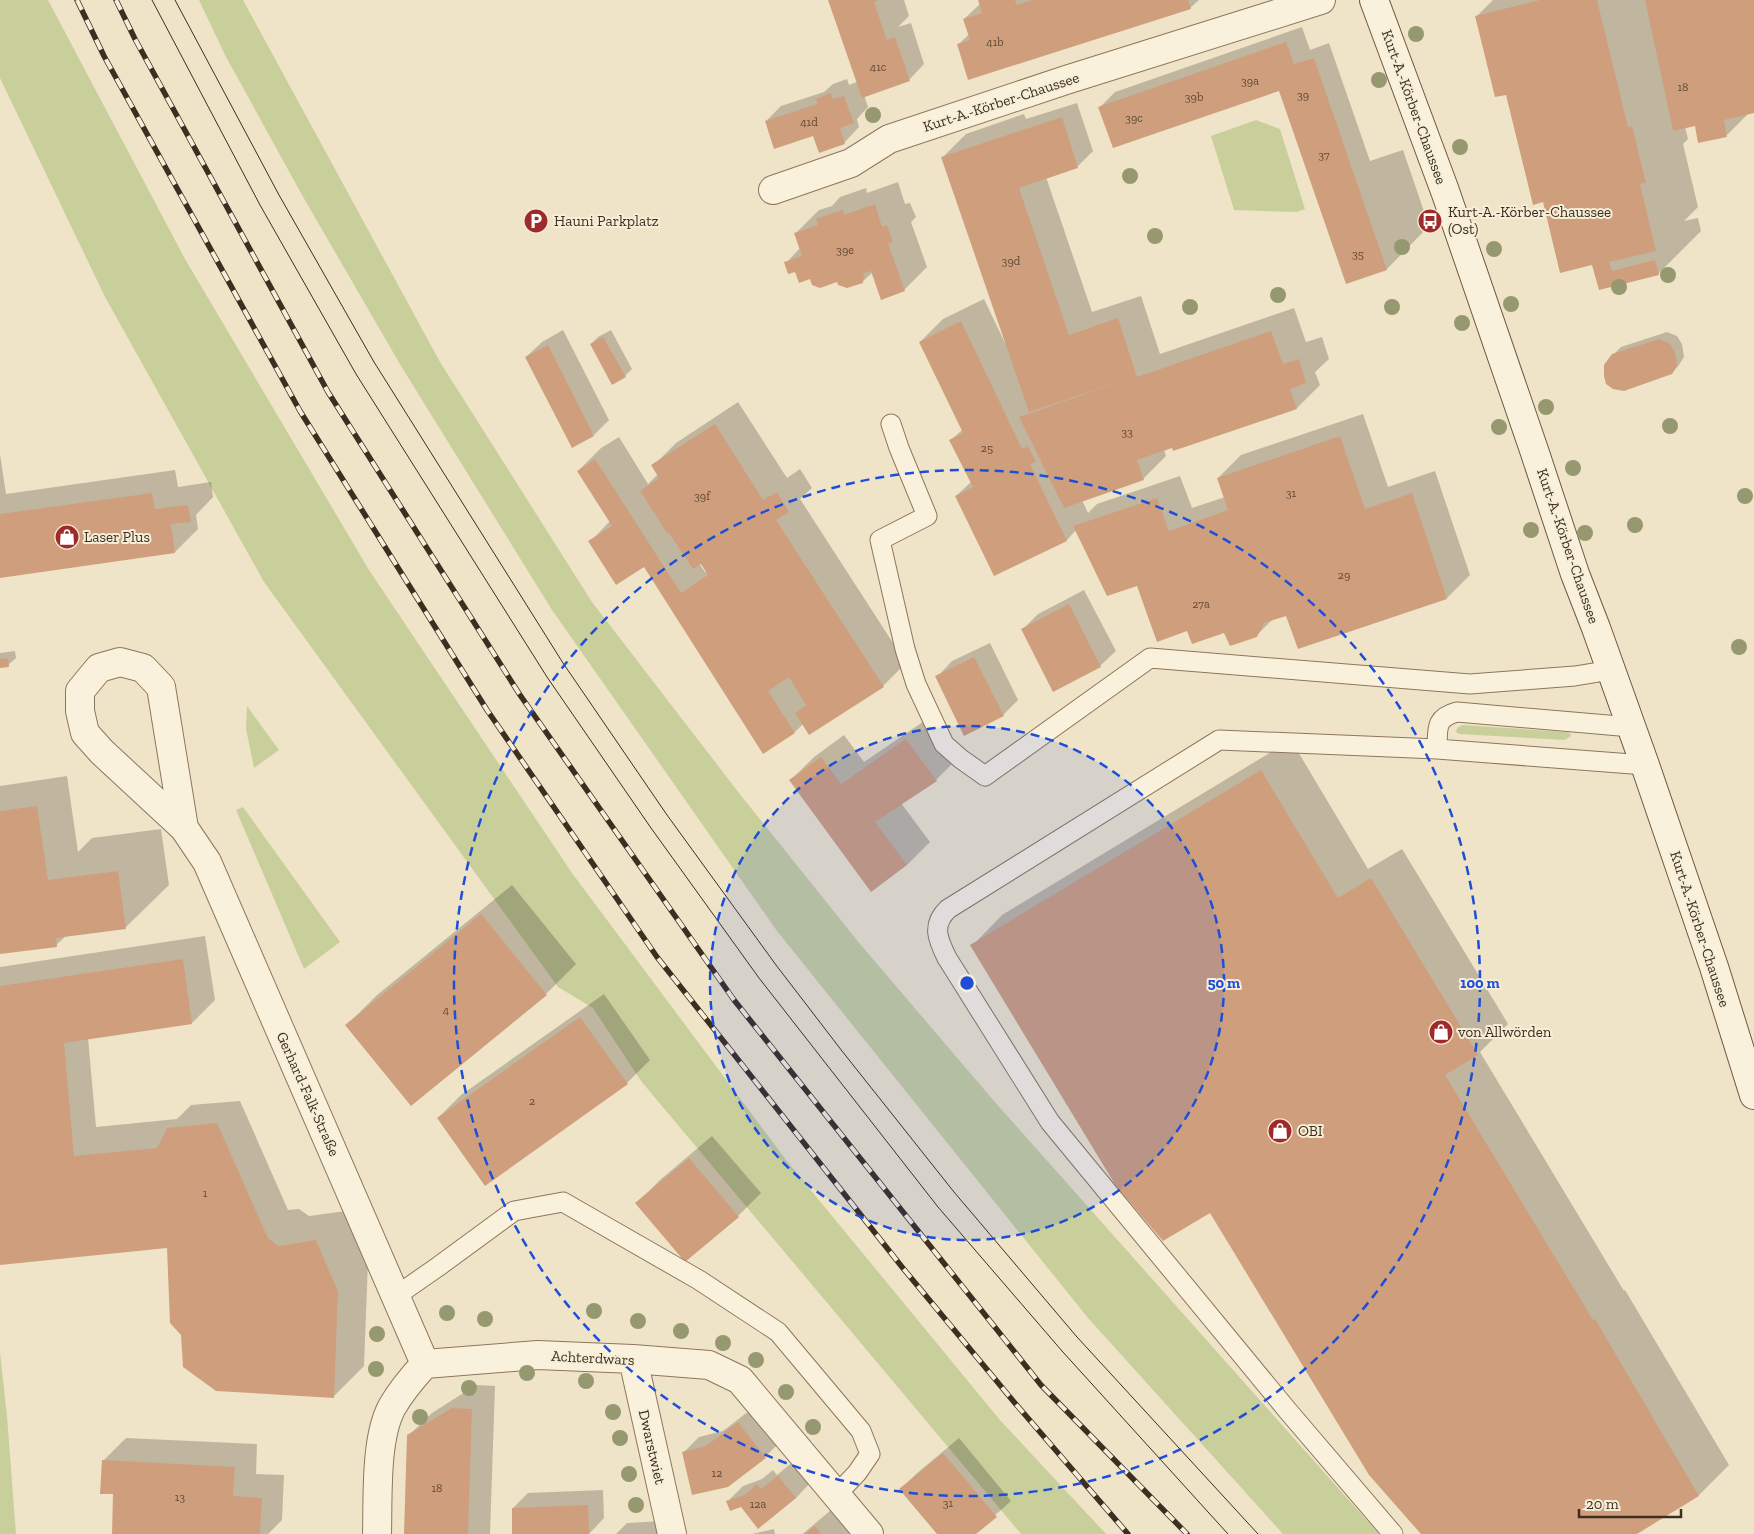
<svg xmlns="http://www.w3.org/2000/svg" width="1754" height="1534" font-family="'Zilla Slab',serif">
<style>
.green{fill:#c9cf9b}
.shadow{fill:#0003;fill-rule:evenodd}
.building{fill:#cf9f7d}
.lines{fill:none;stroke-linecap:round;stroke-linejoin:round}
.lane-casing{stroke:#8d765c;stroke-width:21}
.street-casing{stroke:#8d765c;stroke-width:30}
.secondary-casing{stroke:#6f573f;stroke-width:30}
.lane{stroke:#faf1dc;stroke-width:19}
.street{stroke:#faf1dc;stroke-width:28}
.secondary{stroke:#faf1dc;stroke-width:28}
.tram{stroke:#3d2e20;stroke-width:1}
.rail-casing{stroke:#3d2e20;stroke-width:5.5}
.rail{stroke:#f7eed8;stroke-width:4;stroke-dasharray:11;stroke-linecap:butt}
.tree{fill:#96986f}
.ring{fill:none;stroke:#1d4ed8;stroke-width:2.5;stroke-dasharray:9 6}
.labels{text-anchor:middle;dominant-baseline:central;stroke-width:4;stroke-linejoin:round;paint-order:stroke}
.number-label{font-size:12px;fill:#624a37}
.street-label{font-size:15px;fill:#3d2e20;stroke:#f7eed8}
.poi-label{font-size:15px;fill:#3d2e20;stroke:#f7eed8;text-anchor:start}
.centre{fill:#1d4ed8;stroke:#f7eed8;stroke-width:2.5}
.ring-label{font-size:15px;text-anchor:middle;font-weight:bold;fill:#1d4ed8;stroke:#f7eed8;stroke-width:4;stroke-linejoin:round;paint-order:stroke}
</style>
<rect width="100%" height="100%" fill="#f0e4c8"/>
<path class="green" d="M 0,0 L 48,0 L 185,259 L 369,570 L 572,873 L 786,1160 L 1000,1420 L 1106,1534 L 1021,1534 L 641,1081 L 593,1008 L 558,987 L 264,582 L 105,297 L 0,78 Z
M 199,0 L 243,0 L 440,362 L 592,602 L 739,793 L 860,944 L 994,1101 L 1379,1534 L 1283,1534 L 1088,1318 L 777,931 L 552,610 L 401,366 L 302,195 L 225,55 Z
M 1256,120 L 1280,129 L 1305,209 L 1297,212 L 1234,210 L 1211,136 Z
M 247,706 L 279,750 L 254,768 L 246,729 Z
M 1462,725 L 1567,732 L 1570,733 L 1571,736 L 1565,740 L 1459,734 L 1456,732 L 1457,728 Z
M 243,807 L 340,942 L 304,969 L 236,810 Z
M 0,1352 L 7,1416 L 16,1534 L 0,1534 Z"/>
<path class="shadow" d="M 830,0 L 904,0 L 909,16 L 898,27 L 911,23 L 924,64 L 909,80 L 864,95 L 868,107 L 857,119 L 859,127 L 844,143 L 766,121 L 781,106 L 824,92 L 833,84 L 847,79 L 849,85 L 857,82 Z
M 980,0 L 1199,0 L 1190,8 L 958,45 L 969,34 L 964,19 L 980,4 Z
M 1493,0 L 1754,0 L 1754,112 L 1749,113 L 1727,135 L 1695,125 L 1685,127 L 1688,139 L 1683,144 L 1698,207 L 1684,221 L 1698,218 L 1701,231 L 1658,274 L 1600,288 L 1593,263 L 1544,201 L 1507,93 L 1477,16 Z
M 1302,27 L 1310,50 L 1329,43 L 1370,161 L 1403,150 L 1429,226 L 1387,269 L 1347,283 L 1279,89 L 1100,107 L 1115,92 Z
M 1077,103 L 1093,151 L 1077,167 L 1046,177 L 1092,312 L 1141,296 L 1160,354 L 1294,308 L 1306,342 L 1322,337 L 1329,359 L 1315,372 L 1320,385 L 1297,408 L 1174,449 L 1173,446 L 1164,450 L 1166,456 L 1143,479 L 1082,500 L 1088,513 L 1097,504 L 1180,476 L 1192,508 L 1225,497 L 1218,478 L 1241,455 L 1363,414 L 1388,487 L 1435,471 L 1470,575 L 1447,598 L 1299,647 L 1287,614 L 1273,619 L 1256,636 L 1224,632 L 1188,629 L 1076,530 L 1067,540 L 994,575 L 956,496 L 971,482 L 951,440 L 963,429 L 920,342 L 943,319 L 984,299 L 1005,343 L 1007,342 L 943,157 L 966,134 L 1024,114 L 1026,119 Z
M 898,182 L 905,204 L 910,203 L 916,217 L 911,222 L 927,267 L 904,290 L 873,272 L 862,282 L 811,277 L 796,270 L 786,263 L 801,247 L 796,233 L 819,210 L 832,206 L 840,197 L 866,188 L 867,193 Z
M 563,330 L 609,420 L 594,435 L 526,357 L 542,342 Z
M 611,330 L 632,369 L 625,376 L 591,344 L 598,337 Z
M 1667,332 L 1677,336 L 1682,344 L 1684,357 L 1679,365 L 1672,373 L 1613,355 L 1621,347 Z
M 738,402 L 787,478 L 800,469 L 812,488 L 800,499 L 906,663 L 883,686 L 803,724 L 795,732 L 764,752 L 644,566 L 590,542 L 610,521 L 578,471 L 601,448 L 619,437 L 648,484 L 658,474 L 653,466 L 676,443 ZM 702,562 L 707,571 L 705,572 L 699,563 Z
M 0,454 L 6,494 L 175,470 L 178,487 L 211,482 L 213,497 L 196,515 L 198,529 L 175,552 L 0,577 Z
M 1084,590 L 1116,651 L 1100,666 L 1023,629 L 1038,614 Z
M 990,643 L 1018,700 L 1003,715 L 937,677 L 952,661 Z
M 15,651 L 16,658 L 8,665 L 0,667 L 0,653 Z
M 930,717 L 959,757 L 936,780 L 901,803 L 930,842 L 907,865 L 791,780 L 814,757 L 844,735 L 864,762 Z
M 1291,740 L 1368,869 L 1402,849 L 1435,903 L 1508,1024 L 1480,1052 L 1624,1291 L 1625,1290 L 1729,1465 L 1699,1495 L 1635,1534 L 1422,1534 L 1211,1211 L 972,946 L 1002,915 Z
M 67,776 L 78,852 L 92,838 L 161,829 L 169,885 L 126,927 L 66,936 L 56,945 L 0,953 L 0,786 Z
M 512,885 L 576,964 L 546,994 L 347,1025 L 377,995 Z
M 205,936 L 215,1000 L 192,1023 L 88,1038 L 96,1127 L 177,1119 L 191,1105 L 240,1101 L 288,1210 L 299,1209 L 309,1216 L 346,1211 L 368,1262 L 364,1366 L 334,1396 L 182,1335 L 168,1247 L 0,1264 L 0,967 Z
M 604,994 L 650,1060 L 627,1083 L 438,1118 L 461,1095 Z
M 712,1136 L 761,1193 L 738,1216 L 637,1203 L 660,1180 Z
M 476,1385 L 495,1386 L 490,1534 L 405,1534 L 408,1436 L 432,1413 Z
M 754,1407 L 780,1442 L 765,1457 L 684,1452 L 699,1437 L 723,1431 Z
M 126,1438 L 257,1444 L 256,1474 L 284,1475 L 282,1520 L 268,1534 L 113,1534 L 114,1493 L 103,1461 Z
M 959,1438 L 1011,1501 L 974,1534 L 938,1534 L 901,1489 L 916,1474 Z
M 794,1461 L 811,1482 L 796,1498 L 758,1527 L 741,1505 L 728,1501 L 743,1486 L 762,1479 L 773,1470 L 777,1475 Z
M 603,1490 L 604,1518 L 589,1534 L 514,1534 L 513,1508 L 528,1493 Z
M 838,1504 L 863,1534 L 802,1534 L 805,1532 Z
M 663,1521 L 663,1534 L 616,1534 L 627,1523 Z
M 774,1529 L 775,1534 L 752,1534 Z"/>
<path class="building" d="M 828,0 L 879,0 L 874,2 L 887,40 L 895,37 L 910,81 L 862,98 Z
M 978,0 L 1015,0 L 1017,5 L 1032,0 L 1188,0 L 1191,9 L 968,80 L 957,44 L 970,40 L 963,19 L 982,13 Z
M 1540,0 L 1597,0 L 1628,127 L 1632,126 L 1646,183 L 1640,184 L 1656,251 L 1609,262 L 1612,271 L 1655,260 L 1659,275 L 1599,290 L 1592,265 L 1560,273 L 1543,202 L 1533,205 L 1506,95 L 1495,97 L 1475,16 Z
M 1645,0 L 1754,0 L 1754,113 L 1724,120 L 1727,137 L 1698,143 L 1695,126 L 1673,131 Z
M 1286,42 L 1294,64 L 1314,58 L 1387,270 L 1346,284 L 1279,91 L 1113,148 L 1098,107 Z
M 831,93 L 833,99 L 844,96 L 854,123 L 840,128 L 845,144 L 819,153 L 813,136 L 774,149 L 765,121 L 817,104 L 816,99 Z
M 1062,117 L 1078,168 L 1019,188 L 1069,335 L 1118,318 L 1137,377 L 1271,331 L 1283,364 L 1299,359 L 1306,383 L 1290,389 L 1297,409 L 1173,451 L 1172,448 L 1137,460 L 1144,480 L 1064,508 L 1019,417 L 1128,379 L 1029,412 L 941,157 Z
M 875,204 L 882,227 L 887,225 L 893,242 L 888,243 L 905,291 L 881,300 L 871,271 L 864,273 L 863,283 L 847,288 L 838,285 L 837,282 L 820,288 L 812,285 L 810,279 L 799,283 L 795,272 L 788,274 L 784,262 L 802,256 L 794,233 L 818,225 L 816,219 L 843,210 L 844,215 Z
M 961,321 L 1022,449 L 1028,446 L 1036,462 L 1030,464 L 1067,541 L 994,576 L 955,496 L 973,487 L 949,440 L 963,433 L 919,342 Z
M 603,337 L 626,377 L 612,385 L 590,344 Z
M 1659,339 L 1669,343 L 1675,352 L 1677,366 L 1672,374 L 1624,391 L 1613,389 L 1606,384 L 1604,376 L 1604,365 L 1612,354 Z
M 548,345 L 594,436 L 572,448 L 525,357 Z
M 715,424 L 763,500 L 777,492 L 789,512 L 776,520 L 884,687 L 809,735 L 795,713 L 806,705 L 789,677 L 768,691 L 795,733 L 763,754 L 644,567 L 616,585 L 588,541 L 612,526 L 577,471 L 595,459 L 681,593 L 708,575 L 701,564 L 693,569 L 668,532 L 667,533 L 640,491 L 659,478 L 651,465 Z
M 1340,436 L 1365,509 L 1412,493 L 1447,599 L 1298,649 L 1286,616 L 1264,623 L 1257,637 L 1230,646 L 1224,633 L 1192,644 L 1187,631 L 1157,642 L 1137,586 L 1107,596 L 1073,526 L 1157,498 L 1169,531 L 1228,510 L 1217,478 Z
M 152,493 L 155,509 L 188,505 L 191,522 L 171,524 L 175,553 L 0,578 L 0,514 Z
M 1069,604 L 1101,667 L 1053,692 L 1021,629 Z
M 974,657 L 1004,716 L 964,736 L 935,676 Z
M 8,658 L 9,667 L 0,668 L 0,659 Z
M 906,739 L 937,781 L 875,822 L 907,865 L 871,892 L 789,780 L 821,757 L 841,784 Z
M 1261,770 L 1338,898 L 1371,878 L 1405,934 L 1478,1055 L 1445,1075 L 1593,1320 L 1595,1319 L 1699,1496 L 1637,1534 L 1421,1534 L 1369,1475 L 1210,1213 L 1163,1241 L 1116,1186 L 970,945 Z
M 37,806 L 48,880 L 118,871 L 126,929 L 56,938 L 57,947 L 0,954 L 0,811 Z
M 481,914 L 547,995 L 411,1106 L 345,1025 Z
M 183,959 L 192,1024 L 64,1043 L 74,1156 L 157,1148 L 167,1128 L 217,1123 L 268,1238 L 278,1246 L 316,1240 L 338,1292 L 334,1398 L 216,1391 L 183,1367 L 181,1335 L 170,1323 L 167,1248 L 0,1265 L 0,986 Z
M 580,1017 L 628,1084 L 485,1186 L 437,1118 Z
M 689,1158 L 739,1217 L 685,1262 L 635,1203 Z
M 452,1408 L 472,1409 L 468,1534 L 404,1534 L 407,1435 Z
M 738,1422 L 766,1458 L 728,1487 L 692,1495 L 682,1452 L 706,1446 Z
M 943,1453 L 997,1517 L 976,1534 L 937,1534 L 899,1489 Z
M 102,1460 L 235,1467 L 233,1496 L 262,1498 L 260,1534 L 112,1534 L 113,1494 L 100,1494 Z
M 778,1476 L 796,1498 L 758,1529 L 741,1507 L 730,1511 L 726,1501 L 746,1494 L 757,1484 L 761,1489 Z
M 588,1505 L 589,1534 L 512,1534 L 512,1508 Z
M 815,1526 L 821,1534 L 805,1534 Z"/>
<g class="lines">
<defs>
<path id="lane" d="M 891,424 L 899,448 L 927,516 L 880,540 L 905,649 L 916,684 L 944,744 L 961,759 L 985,776 L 1150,658 L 1470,684 L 1575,676 L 1611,670
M 1437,749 C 1438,730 1434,718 1457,712 L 1631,727
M 396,1296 L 439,1266 L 514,1211 L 563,1202 L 699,1280 L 778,1332 L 861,1431 L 870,1454 L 857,1473 L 836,1495
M 1393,1534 L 1288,1411 L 1050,1122 L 947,958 C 938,940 931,925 948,909 L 1219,740 L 1437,749 L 1645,765"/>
<path id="street" d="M 773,190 L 851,163 L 889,139 L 1066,80 L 1321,0
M 184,828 L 102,752 L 85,733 L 80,711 L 80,691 L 99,668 L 120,662 L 143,668 L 161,687 L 184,828 L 207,862 L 425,1364
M 633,1359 L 672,1534
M 377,1534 C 378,1498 375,1438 392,1407 C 401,1391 413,1377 425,1364 L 538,1355 L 633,1359 L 709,1365 L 740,1380 L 869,1534"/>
<path id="secondary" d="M 1374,0 L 1445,191 L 1534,450 L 1575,574 L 1596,628 L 1645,765 L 1714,967 L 1754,1095"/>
</defs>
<use href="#lane" class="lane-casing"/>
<use href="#street" class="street-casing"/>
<use href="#secondary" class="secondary-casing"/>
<use href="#lane" class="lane"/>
<use href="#street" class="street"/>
<use href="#secondary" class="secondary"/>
<path class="tram" d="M 152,0 L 260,205 L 356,374 L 547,677 L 651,828 L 759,978 L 938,1207 L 1062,1351 L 1228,1534
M 175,0 L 279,195 L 374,362 L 563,663 L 667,815 L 776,965 L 842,1051 L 954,1192 L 1077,1337 L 1258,1534"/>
<defs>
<path id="rail" d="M 77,0 L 104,56 L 300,411 L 487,710 L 657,957 L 902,1267 L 1014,1402 L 1128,1534
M 116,0 L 135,39 L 328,392 L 520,695 L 734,1000 L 1041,1385 L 1187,1534"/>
</defs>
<use href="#rail" class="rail-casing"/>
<use href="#rail" class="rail"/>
</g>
<g class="tree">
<circle cx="1416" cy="34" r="8"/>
<circle cx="1379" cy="80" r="8"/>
<circle cx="873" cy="115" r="8"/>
<circle cx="1460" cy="147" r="8"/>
<circle cx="1130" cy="176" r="8"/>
<circle cx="1155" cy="236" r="8"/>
<circle cx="1402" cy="247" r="8"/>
<circle cx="1494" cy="249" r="8"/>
<circle cx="1668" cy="275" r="8"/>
<circle cx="1619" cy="287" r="8"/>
<circle cx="1278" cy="295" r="8"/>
<circle cx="1511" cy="304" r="8"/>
<circle cx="1190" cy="307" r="8"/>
<circle cx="1392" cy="307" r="8"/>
<circle cx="1462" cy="323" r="8"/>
<circle cx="1546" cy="407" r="8"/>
<circle cx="1670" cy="426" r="8"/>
<circle cx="1499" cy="427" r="8"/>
<circle cx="1573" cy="468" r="8"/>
<circle cx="1745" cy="496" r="8"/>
<circle cx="1635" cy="525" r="8"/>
<circle cx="1531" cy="530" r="8"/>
<circle cx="1585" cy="533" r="8"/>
<circle cx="1739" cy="647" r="8"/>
<circle cx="594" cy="1311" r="8"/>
<circle cx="447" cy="1313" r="8"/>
<circle cx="485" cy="1319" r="8"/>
<circle cx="638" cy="1321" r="8"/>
<circle cx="681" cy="1331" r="8"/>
<circle cx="377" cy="1334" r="8"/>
<circle cx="723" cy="1343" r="8"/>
<circle cx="756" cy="1360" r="8"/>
<circle cx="376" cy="1369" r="8"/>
<circle cx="527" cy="1373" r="8"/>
<circle cx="586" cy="1381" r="8"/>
<circle cx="469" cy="1388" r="8"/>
<circle cx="786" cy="1392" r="8"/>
<circle cx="613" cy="1412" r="8"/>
<circle cx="420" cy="1417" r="8"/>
<circle cx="813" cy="1427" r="8"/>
<circle cx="620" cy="1438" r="8"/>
<circle cx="629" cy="1474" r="8"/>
<circle cx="636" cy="1505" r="8"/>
</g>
<circle cx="967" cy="983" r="257" fill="#1d4ed8" fill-opacity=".12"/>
<g class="ring">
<circle cx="967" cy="983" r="257"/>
<circle cx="967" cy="983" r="513"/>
</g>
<defs>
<symbol id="parking-disc" viewBox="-11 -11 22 22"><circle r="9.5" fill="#9e2a2b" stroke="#f7eed8"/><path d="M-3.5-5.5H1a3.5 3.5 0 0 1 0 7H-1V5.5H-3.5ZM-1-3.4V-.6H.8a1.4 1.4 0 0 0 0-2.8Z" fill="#fff"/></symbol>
<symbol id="bus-disc" viewBox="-11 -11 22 22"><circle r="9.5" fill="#9e2a2b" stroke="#f7eed8"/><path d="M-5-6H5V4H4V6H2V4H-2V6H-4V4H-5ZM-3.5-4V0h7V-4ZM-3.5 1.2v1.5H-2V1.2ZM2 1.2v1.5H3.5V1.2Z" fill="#fff"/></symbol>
<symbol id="shop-disc" viewBox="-11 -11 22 22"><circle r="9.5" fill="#9e2a2b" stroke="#f7eed8"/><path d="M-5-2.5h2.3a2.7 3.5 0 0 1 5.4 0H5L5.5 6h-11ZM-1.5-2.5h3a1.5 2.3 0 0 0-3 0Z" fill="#fff"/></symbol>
</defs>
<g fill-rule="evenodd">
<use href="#parking-disc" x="522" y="207" width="28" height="28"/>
<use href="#bus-disc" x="1416" y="207" width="28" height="28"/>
<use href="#shop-disc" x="53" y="523" width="28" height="28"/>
<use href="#shop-disc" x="1427" y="1018" width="28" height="28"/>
<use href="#shop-disc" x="1266" y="1117" width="28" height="28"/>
</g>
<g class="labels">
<g class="number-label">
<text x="995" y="42">41b</text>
<text x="878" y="67">41c</text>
<text x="1250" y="81">39a</text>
<text x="1683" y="87">18</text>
<text x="1303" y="95">39</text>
<text x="1194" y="97">39b</text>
<text x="1134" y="118">39c</text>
<text x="809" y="122">41d</text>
<text x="1324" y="155">37</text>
<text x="845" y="250">39e</text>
<text x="1358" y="254">35</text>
<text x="1011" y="261">39d</text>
<text x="1127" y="432">33</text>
<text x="987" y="448">25</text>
<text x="1291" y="493">31</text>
<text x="702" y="496">39f</text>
<text x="1344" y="575">29</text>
<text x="1201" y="604">27a</text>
<text x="446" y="1010">4</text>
<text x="532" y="1101">2</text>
<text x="205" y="1193">1</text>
<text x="717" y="1473">12</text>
<text x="437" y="1488">18</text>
<text x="180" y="1497">13</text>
<text x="948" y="1503">31</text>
<text x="758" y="1504">12a</text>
</g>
<g class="street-label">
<text transform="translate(1001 102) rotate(-18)">Kurt-A.-Körber-Chaussee</text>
<text transform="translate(1414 107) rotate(70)">Kurt-A.-Körber-Chaussee</text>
<text transform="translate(1568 546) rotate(71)">Kurt-A.-Körber-Chaussee</text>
<text transform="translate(1700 929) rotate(72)">Kurt-A.-Körber-Chaussee</text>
<text transform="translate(308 1094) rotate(66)">Gerhard-Falk-Straße</text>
<text transform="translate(593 1358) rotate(3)">Achterdwars</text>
<text transform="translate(652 1447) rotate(77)">Dwarstwiet</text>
</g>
<g class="poi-label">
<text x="1448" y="212">Kurt-A.-Körber-Chaussee<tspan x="1448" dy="17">(Ost)</tspan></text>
<text x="554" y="221">Hauni Parkplatz</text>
<text x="84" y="537">Laser Plus</text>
<text x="1458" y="1032">von Allwörden</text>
<text x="1298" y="1131">OBI</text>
</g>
</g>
<circle cx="967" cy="983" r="8" class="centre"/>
<g class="ring-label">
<text x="1224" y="988">50 m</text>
<text x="1480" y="988">100 m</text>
</g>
<path d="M1579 1509v8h102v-8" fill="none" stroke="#3d2e20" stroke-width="2.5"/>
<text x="1586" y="1509" font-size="15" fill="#3d2e20" stroke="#f7eed8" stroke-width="4" paint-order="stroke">20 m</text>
</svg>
